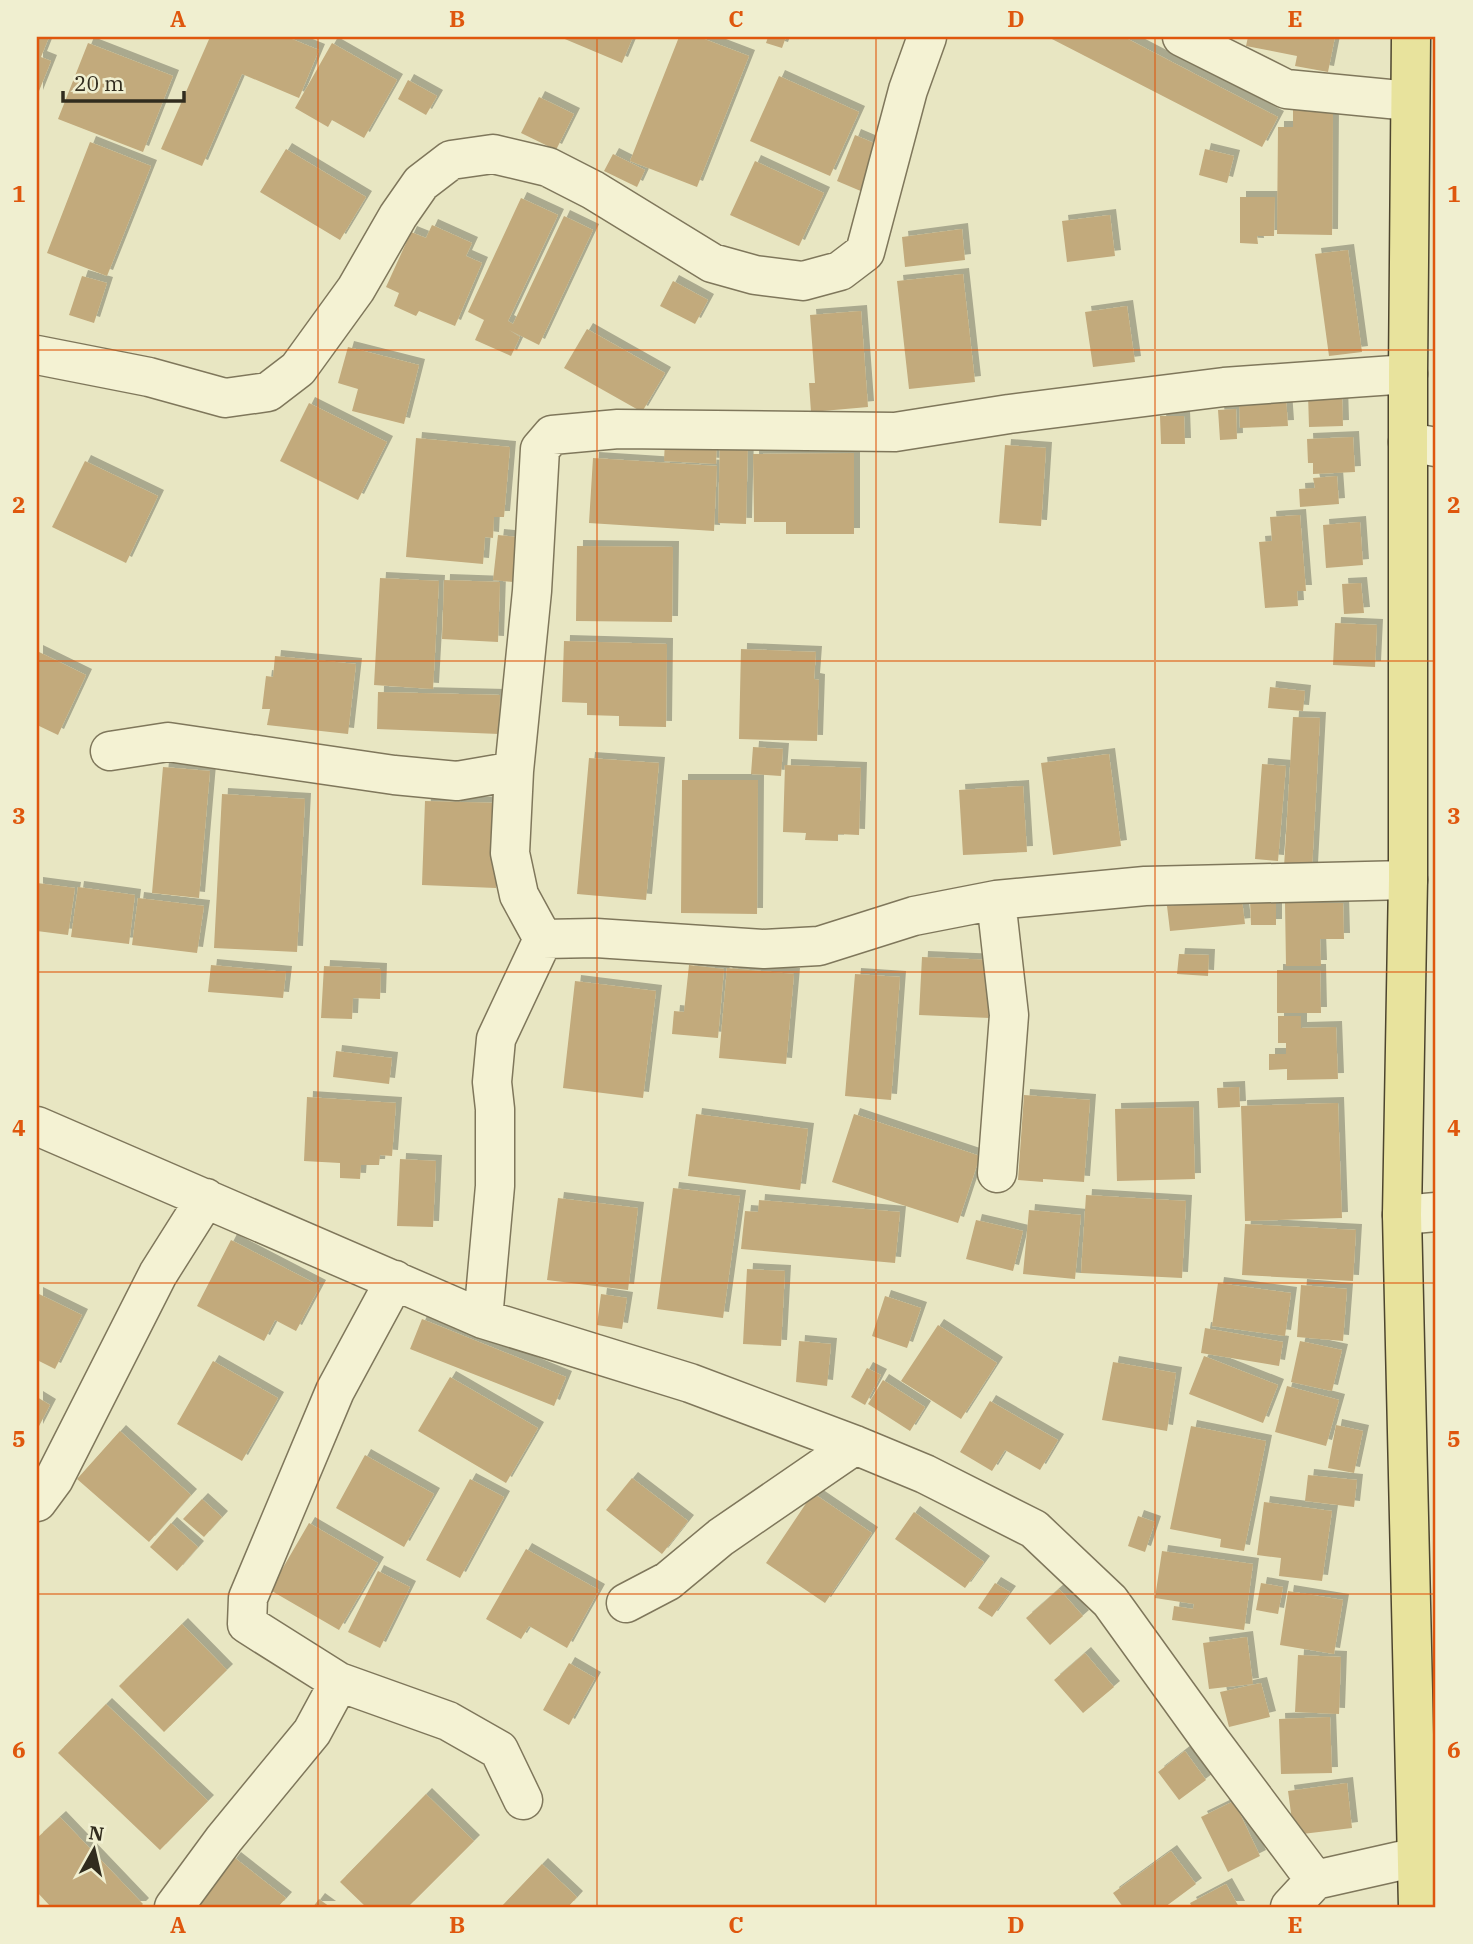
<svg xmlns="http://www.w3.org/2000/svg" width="1473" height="1944" font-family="'IBM Plex Serif',serif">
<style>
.building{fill:#c2aa7c;filter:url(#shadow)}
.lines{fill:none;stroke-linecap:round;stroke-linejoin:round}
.minor-casing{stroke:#7f775b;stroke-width:41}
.major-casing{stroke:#4d452f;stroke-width:41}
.minor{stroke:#f4f2d3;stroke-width:38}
.major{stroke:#e8e39d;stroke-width:38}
.grid{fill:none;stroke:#df570d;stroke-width:2;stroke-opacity:0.55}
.neatline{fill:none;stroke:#df570d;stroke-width:2.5}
.grid-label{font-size:23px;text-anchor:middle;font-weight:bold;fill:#df570d}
</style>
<defs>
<filter id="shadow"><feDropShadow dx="6" dy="-6" stdDeviation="0" flood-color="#0004"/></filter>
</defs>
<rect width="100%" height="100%" fill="#e8e6c2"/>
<path class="building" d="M 37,37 L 49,37 L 41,57 L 51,61 L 37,96 Z
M 210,37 L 287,37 L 319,50 L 299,98 L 242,74 L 202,166 L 161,149 Z
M 560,37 L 633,37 L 622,63 Z
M 679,37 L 699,37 L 749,56 L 697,187 L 630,161 Z
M 768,37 L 786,37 L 782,48 L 766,43 Z
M 1048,37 L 1124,37 L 1278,117 L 1262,147 Z
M 1248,37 L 1335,37 L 1328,72 L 1295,66 L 1297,56 L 1246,46 Z
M 88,43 L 173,76 L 143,152 L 58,119 Z
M 332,43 L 397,80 L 364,138 L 332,120 L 328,127 L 295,108 Z
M 779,76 L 859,112 L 830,176 L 750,141 Z
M 408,80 L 437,96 L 426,115 L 398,99 Z
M 539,97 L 574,114 L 556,150 L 521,133 Z
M 1293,110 L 1333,111 L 1332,235 L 1277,234 L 1278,127 L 1293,127 Z
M 855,135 L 881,146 L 863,192 L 837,181 Z
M 90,142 L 151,166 L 107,276 L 47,253 Z
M 286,149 L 366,197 L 340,240 L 260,192 Z
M 1205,149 L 1234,156 L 1227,183 L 1199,175 Z
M 613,154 L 645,170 L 637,187 L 604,171 Z
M 755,161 L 824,193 L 799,246 L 730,215 Z
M 1240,197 L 1275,197 L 1274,236 L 1257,236 L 1258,244 L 1240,243 Z
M 521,198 L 558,215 L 508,321 L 513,324 L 564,216 L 593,230 L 539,345 L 509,330 L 520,337 L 511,356 L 475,340 L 484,320 L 468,312 Z
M 1110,215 L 1115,256 L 1067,262 L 1062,221 Z
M 432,225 L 472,243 L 466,256 L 482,263 L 455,326 L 419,311 L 416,316 L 394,306 L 399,293 L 386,287 L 411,232 L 426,238 Z
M 962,229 L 965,260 L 905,267 L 902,237 Z
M 1348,250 L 1362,352 L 1329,356 L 1315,254 Z
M 963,274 L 975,382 L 909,389 L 897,281 Z
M 82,276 L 107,283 L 94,323 L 69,315 Z
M 673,281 L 708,300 L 695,324 L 660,306 Z
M 1127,306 L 1135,362 L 1093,367 L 1085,312 Z
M 861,311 L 868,407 L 811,412 L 809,383 L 815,383 L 810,315 Z
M 587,329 L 665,373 L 642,412 L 564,368 Z
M 348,347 L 419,365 L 404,424 L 352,411 L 358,389 L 338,383 Z
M 1342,393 L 1343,426 L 1309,427 L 1308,394 Z
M 1286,398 L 1288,426 L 1240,428 L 1239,399 Z
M 309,403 L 387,442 L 358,500 L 280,461 Z
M 1236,409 L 1237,439 L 1220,440 L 1218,410 Z
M 1160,416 L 1184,416 L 1185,444 L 1161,444 Z
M 1353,437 L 1355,472 L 1313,474 L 1313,463 L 1308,463 L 1307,439 Z
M 416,438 L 510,447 L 504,517 L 494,517 L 493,538 L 485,537 L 483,564 L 406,557 Z
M 665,440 L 717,443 L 716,464 L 664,461 Z
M 720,440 L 748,441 L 746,524 L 718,523 Z
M 1005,445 L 1046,448 L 1041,526 L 999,523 Z
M 854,453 L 854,534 L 786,534 L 786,522 L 754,522 L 753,454 Z
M 593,458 L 717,466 L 714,531 L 589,523 Z
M 85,461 L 158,496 L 126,563 L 52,527 Z
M 1337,476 L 1339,504 L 1300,507 L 1299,489 L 1315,488 L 1313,478 Z
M 1300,515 L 1306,591 L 1297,591 L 1298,606 L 1265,608 L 1259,542 L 1272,541 L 1270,517 Z
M 1360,522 L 1363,565 L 1326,568 L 1323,525 Z
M 498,535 L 527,538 L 522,583 L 493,580 Z
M 577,546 L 673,547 L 672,622 L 576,621 Z
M 380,578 L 439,581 L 433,689 L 374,685 Z
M 444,580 L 500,582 L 498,642 L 442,639 Z
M 1361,583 L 1364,613 L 1344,614 L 1342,584 Z
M 1335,623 L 1377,625 L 1375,667 L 1333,665 Z
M 564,641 L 667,644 L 666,727 L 619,726 L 619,716 L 587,715 L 587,703 L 562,702 Z
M 741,649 L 816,652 L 814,679 L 819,680 L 817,741 L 739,739 Z
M 37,651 L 86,675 L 58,735 L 37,725 Z
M 275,656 L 356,664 L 348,734 L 267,725 L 270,709 L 262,709 L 266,676 L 273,677 Z
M 1270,687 L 1305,691 L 1303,711 L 1268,708 Z
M 378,692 L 500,695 L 499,734 L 377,729 Z
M 1293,717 L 1320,718 L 1312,869 L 1284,867 Z
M 753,747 L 783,749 L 781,776 L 751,774 Z
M 1109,754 L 1121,846 L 1053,855 L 1041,763 Z
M 589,758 L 659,763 L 646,900 L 577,894 Z
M 1262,764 L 1286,766 L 1278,861 L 1255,859 Z
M 785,765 L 861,768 L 859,835 L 838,834 L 838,841 L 805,840 L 806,833 L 783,832 Z
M 163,767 L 210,771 L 199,898 L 152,893 Z
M 682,780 L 758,780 L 757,914 L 681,913 Z
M 1023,786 L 1027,852 L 963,855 L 959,790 Z
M 222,794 L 305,799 L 297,952 L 214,948 Z
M 425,801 L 499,803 L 496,888 L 422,885 Z
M 37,883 L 75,888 L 68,935 L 37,931 Z
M 78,887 L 135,895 L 129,944 L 71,937 Z
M 138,898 L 204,906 L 197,953 L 132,945 Z
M 1242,900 L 1245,924 L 1170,931 L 1167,906 Z
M 1250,900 L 1276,900 L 1276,925 L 1251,925 Z
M 1285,903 L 1343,903 L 1344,939 L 1320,939 L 1321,966 L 1286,966 Z
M 1179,954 L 1209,955 L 1208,976 L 1177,974 Z
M 922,957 L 993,960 L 990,1018 L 919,1015 Z
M 211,965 L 286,972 L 283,998 L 208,992 Z
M 689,965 L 724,969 L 718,1038 L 672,1034 L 674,1011 L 684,1012 Z
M 324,966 L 381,969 L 380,999 L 353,998 L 352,1019 L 321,1018 Z
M 727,968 L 794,974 L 786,1064 L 719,1058 Z
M 1277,970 L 1320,970 L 1321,1013 L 1277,1013 Z
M 855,974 L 900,977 L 891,1100 L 845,1096 Z
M 575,981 L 656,991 L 643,1098 L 563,1088 Z
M 1278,1016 L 1301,1016 L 1301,1028 L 1336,1027 L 1338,1079 L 1287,1080 L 1287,1069 L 1269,1070 L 1269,1054 L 1286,1054 L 1286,1043 L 1278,1043 Z
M 336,1051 L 392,1058 L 389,1084 L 333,1077 Z
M 1239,1087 L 1240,1107 L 1218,1108 L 1217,1088 Z
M 1024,1095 L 1090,1100 L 1084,1182 L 1043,1179 L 1043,1182 L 1018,1180 Z
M 307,1097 L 396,1103 L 392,1156 L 380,1155 L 379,1165 L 361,1165 L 360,1179 L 340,1178 L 340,1163 L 304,1161 Z
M 1338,1103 L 1342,1218 L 1245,1221 L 1241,1106 Z
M 1193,1107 L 1195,1179 L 1117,1181 L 1115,1109 Z
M 696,1114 L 808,1129 L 800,1190 L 688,1176 Z
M 854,1114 L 980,1156 L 958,1223 L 832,1182 Z
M 400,1159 L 436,1161 L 433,1227 L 397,1226 Z
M 673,1188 L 740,1196 L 723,1318 L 657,1309 Z
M 1086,1195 L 1186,1201 L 1182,1278 L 1081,1273 Z
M 558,1198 L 638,1208 L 628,1290 L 547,1280 Z
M 759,1200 L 900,1212 L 895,1263 L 741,1249 L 745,1211 L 758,1212 Z
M 1029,1210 L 1081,1215 L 1075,1279 L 1023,1274 Z
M 976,1220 L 1023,1231 L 1013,1271 L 966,1259 Z
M 1245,1224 L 1356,1230 L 1353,1281 L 1242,1275 Z
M 231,1240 L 320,1286 L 296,1331 L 275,1320 L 264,1341 L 197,1306 Z
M 747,1269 L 785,1271 L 781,1346 L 743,1344 Z
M 1218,1283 L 1291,1293 L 1285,1336 L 1212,1326 Z
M 1301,1285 L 1347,1289 L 1343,1341 L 1297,1337 Z
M 37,1293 L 82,1315 L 55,1369 L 37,1360 Z
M 601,1294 L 627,1298 L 622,1329 L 597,1325 Z
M 885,1296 L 921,1308 L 907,1348 L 872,1336 Z
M 422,1319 L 566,1377 L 554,1406 L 410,1349 Z
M 938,1325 L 997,1363 L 961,1419 L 901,1381 Z
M 1205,1328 L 1283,1342 L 1279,1366 L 1201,1353 Z
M 799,1341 L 831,1344 L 827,1386 L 796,1382 Z
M 1300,1341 L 1342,1350 L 1332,1391 L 1291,1382 Z
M 1204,1356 L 1278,1385 L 1263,1423 L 1189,1394 Z
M 213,1361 L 278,1398 L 242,1461 L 177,1424 Z
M 1113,1362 L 1176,1373 L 1167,1431 L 1102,1420 Z
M 867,1368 L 881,1375 L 865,1405 L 851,1397 Z
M 450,1377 L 538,1428 L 506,1483 L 418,1431 Z
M 883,1380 L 925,1407 L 910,1431 L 868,1404 Z
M 1287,1386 L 1339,1400 L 1326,1446 L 1275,1432 Z
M 37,1397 L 50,1405 L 37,1430 Z
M 990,1401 L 1058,1440 L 1040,1470 L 1005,1450 L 992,1471 L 960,1452 Z
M 1336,1425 L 1363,1431 L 1354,1473 L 1328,1468 Z
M 1191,1426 L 1266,1441 L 1244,1551 L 1220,1547 L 1221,1539 L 1170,1529 Z
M 120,1431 L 191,1495 L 149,1542 L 77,1479 Z
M 365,1455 L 434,1494 L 404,1547 L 336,1508 Z
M 1308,1475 L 1357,1480 L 1354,1507 L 1305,1501 Z
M 632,1478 L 688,1521 L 662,1554 L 606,1510 Z
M 470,1479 L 504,1497 L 460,1578 L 426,1560 Z
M 813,1493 L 872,1533 L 825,1603 L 766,1563 Z
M 202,1499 L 222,1517 L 204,1537 L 183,1519 Z
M 1264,1502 L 1332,1511 L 1322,1581 L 1279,1576 L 1281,1558 L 1257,1555 Z
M 914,1512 L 984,1562 L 965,1588 L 895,1539 Z
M 1138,1516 L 1155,1522 L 1145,1552 L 1128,1546 Z
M 171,1523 L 198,1547 L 177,1571 L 150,1547 Z
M 309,1523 L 378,1563 L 339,1630 L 270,1590 Z
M 526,1549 L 599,1590 L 567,1648 L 529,1626 L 521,1639 L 486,1619 Z
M 1162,1551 L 1253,1564 L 1244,1630 L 1172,1620 L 1174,1606 L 1193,1609 L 1194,1604 L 1155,1598 Z
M 378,1571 L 410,1587 L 380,1648 L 348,1632 Z
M 995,1583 L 1010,1592 L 992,1617 L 978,1608 Z
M 1261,1583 L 1283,1587 L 1278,1614 L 1256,1610 Z
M 1059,1589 L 1083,1616 L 1050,1645 L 1026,1618 Z
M 1288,1591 L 1343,1600 L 1334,1654 L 1280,1645 Z
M 182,1624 L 227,1670 L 164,1732 L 119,1686 Z
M 1247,1637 L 1253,1684 L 1209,1689 L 1203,1643 Z
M 1085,1653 L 1114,1687 L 1083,1713 L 1054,1680 Z
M 1298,1655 L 1341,1657 L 1339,1714 L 1295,1712 Z
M 569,1663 L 595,1678 L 569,1725 L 543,1710 Z
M 1261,1683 L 1270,1717 L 1229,1727 L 1220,1692 Z
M 106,1704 L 208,1801 L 160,1850 L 58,1753 Z
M 1330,1717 L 1332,1773 L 1281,1774 L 1279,1719 Z
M 1185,1751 L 1206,1780 L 1179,1800 L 1158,1772 Z
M 1347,1783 L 1352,1828 L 1294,1835 L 1288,1791 Z
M 426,1794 L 474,1841 L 408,1907 L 366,1907 L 340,1882 Z
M 1234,1801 L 1260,1856 L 1228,1872 L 1201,1817 Z
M 60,1817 L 143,1904 L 140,1907 L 51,1907 L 37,1892 L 37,1838 Z
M 1171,1851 L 1196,1884 L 1165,1907 L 1123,1907 L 1113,1893 Z
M 235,1858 L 286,1898 L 278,1907 L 196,1907 Z
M 542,1864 L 577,1897 L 568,1907 L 501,1907 Z
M 1226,1884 L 1239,1907 L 1192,1907 L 1190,1903 Z
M 319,1899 L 330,1907 L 313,1907 Z"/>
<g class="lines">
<defs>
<path id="minor" d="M 1182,37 L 1286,89 L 1410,101
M 37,355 L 149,377 L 225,398 L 268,392 L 298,369 L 356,289 L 398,216 L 421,183 L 451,160 L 493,154 L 548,167 L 593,190 L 712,263 L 755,275 L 803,281 L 840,271 L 865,252 L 908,90 L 927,37
M 1408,442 L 1436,447
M 110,751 L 168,742 L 394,775 L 457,781 L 514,771
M 996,900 L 1009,1015 L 997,1173
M 543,939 L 519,895 L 510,853 L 514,771 L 532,591 L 540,449 L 552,435 L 618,429 L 895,432 L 1009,414 L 1224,387 L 1408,374
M 543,939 L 596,938 L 764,949 L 819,946 L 914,916 L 996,900 L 1145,886 L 1408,880
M 37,1126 L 483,1319 L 690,1383 L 855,1445 L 925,1474 L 1034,1529 L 1110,1601 L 1211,1741 L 1315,1880
M 1402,1215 L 1436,1212
M 395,1280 L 335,1391 L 248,1598 L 247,1624 L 339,1682 L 448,1721 L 499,1750 L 523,1800
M 483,1319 L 495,1186 L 495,1109 L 492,1082 L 496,1039 L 543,939
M 37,1502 L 54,1479 L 158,1274 L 206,1198
M 626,1603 L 668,1581 L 721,1537 L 855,1445
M 174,1907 L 224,1839 L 312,1732 L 339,1682
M 1290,1907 L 1315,1880 L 1417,1857"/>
<path id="major" d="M 1411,37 L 1408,374 L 1408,880 L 1402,1215 L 1418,1907"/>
</defs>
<use href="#minor" class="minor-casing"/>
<use href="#major" class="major-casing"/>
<use href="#minor" class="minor"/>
<use href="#major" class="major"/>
</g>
<path class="grid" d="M 318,37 L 318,1907M 597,37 L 597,1907M 876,37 L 876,1907M 1155,37 L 1155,1907M 37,350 L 1436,350M 37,661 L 1436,661M 37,972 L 1436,972M 37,1283 L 1436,1283M 37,1594 L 1436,1594"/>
<rect width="1473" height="1944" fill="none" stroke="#f0efd0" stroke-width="77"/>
<g transform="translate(94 1850) rotate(8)" stroke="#f0efd0" stroke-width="5" paint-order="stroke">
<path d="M0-5L12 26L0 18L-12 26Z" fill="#312c1e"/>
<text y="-10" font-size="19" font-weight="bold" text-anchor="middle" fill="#312c1e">N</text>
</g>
<path d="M63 91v10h121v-10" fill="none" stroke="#312c1e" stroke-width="3.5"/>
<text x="74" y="91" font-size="21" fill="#312c1e" stroke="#f0efd0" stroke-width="5" paint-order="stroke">20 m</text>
<rect x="38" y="38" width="1396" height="1868" class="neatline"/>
<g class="grid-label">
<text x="178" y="27">A</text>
<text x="457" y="27">B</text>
<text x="736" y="27">C</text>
<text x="1016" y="27">D</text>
<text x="1295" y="27">E</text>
<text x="19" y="202">1</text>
<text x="1454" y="202">1</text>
<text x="19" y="513">2</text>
<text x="1454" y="513">2</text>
<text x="19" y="824">3</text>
<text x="1454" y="824">3</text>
<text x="19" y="1136">4</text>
<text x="1454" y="1136">4</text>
<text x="19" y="1447">5</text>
<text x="1454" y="1447">5</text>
<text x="19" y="1758">6</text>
<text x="1454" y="1758">6</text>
<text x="178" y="1933">A</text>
<text x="457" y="1933">B</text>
<text x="736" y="1933">C</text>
<text x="1016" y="1933">D</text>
<text x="1295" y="1933">E</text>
</g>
</svg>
